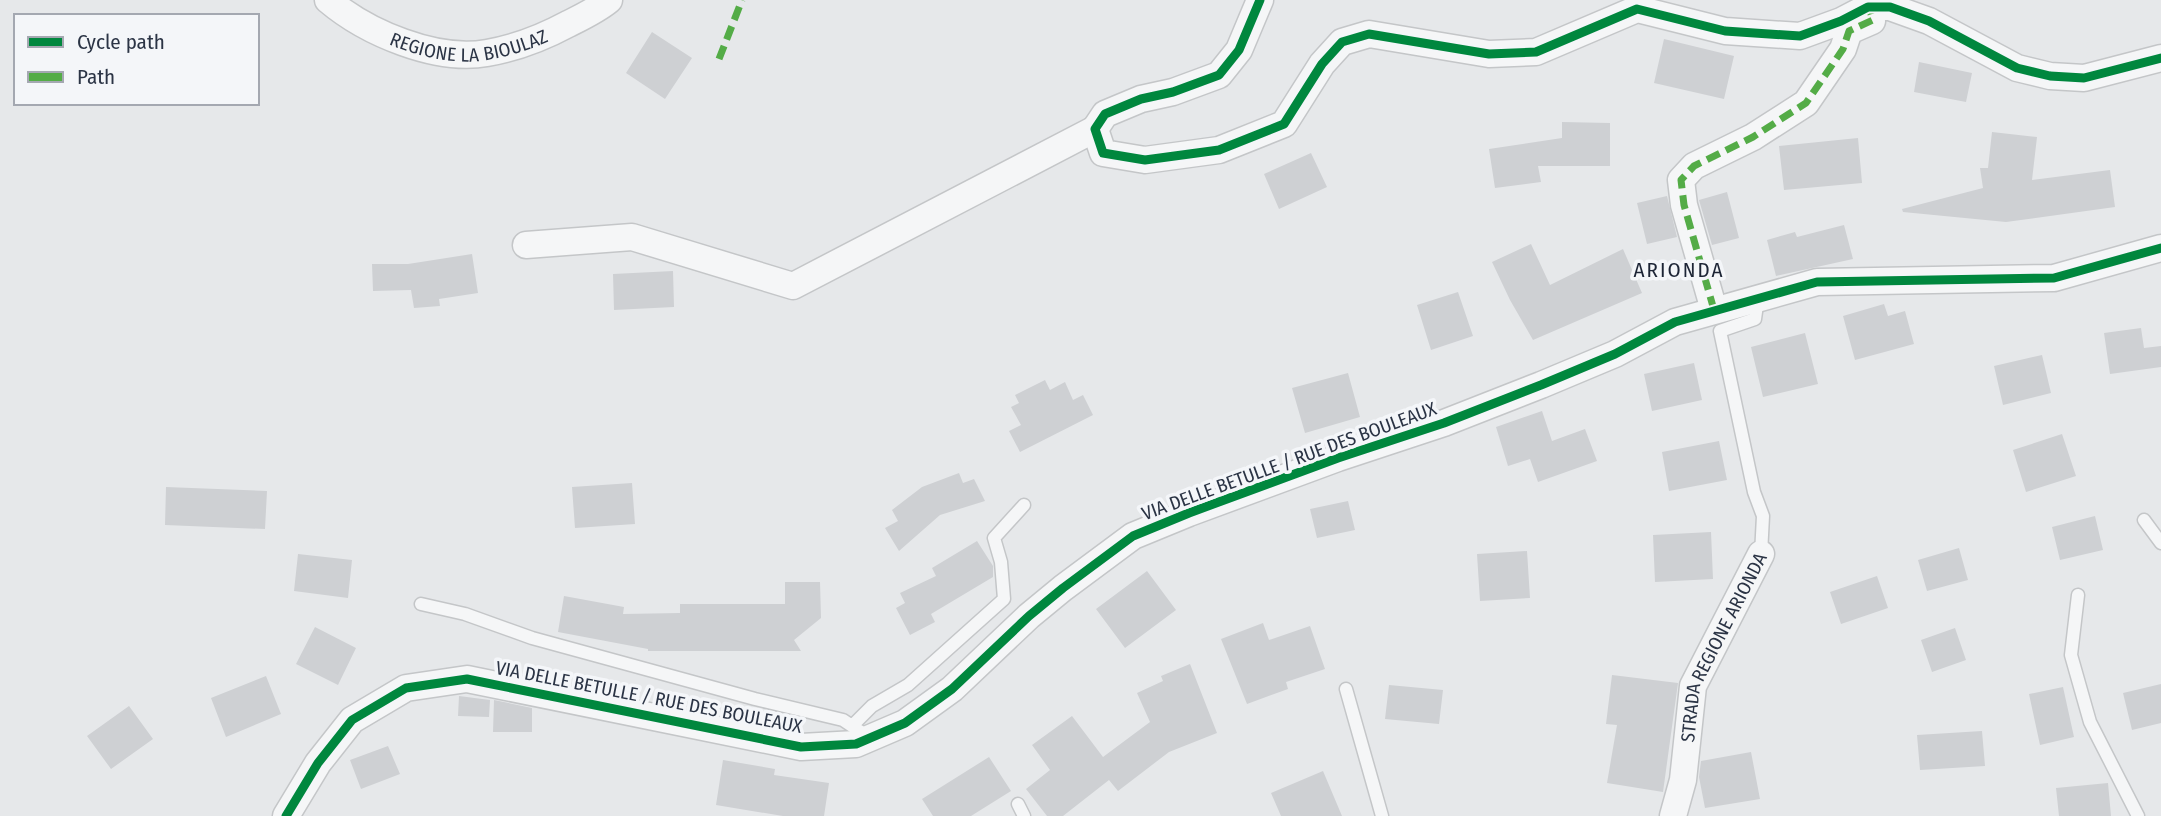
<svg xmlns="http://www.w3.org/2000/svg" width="2161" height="816" font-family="'Fira Sans Condensed',sans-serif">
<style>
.building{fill:#ced0d3}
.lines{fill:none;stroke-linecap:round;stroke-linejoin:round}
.lane-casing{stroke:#c4c6c8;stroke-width:15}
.street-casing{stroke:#c4c6c8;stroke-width:29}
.lane{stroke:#f5f6f7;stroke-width:12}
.street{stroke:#f5f6f7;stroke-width:26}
.quiet{stroke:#54ac47;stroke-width:7;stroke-dasharray:14 7;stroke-linecap:butt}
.cycleway-casing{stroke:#f4f6f9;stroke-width:13}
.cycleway{stroke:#00873e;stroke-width:9}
.labels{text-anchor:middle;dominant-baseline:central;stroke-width:7;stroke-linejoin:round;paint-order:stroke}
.street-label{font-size:19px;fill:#2b3445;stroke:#f4f6f9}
.neighbourhood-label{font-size:21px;letter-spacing:2px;fill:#1d2536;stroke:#f4f6f9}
</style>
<rect width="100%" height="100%" fill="#e6e8ea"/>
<path class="building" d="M 652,32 L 692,58 L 665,99 L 626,73 Z
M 1664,39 L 1734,56 L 1724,99 L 1654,83 Z
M 1919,62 L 1972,73 L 1966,102 L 1914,92 Z
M 1562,122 L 1610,123 L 1610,166 L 1538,166 L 1541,182 L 1495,188 L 1489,149 L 1562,138 Z
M 1992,132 L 2037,137 L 2032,180 L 2110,170 L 2115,207 L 2006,222 L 1903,212 L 1902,209 L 1983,188 L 1980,168 L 1988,168 Z
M 1858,138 L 1862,183 L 1784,190 L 1779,146 Z
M 1311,153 L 1327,187 L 1279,209 L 1264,174 Z
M 1727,192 L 1739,238 L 1712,245 L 1699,200 Z
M 1667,196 L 1677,237 L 1647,244 L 1637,203 Z
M 1844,225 L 1853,259 L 1776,276 L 1767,240 L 1795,232 L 1797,237 Z
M 1531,244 L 1550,285 L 1623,249 L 1642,293 L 1533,340 L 1510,300 L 1492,262 Z
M 472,254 L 478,293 L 439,299 L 440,306 L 414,308 L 411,290 L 373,291 L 372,264 L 408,264 Z
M 673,271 L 674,307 L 614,310 L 613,274 Z
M 1458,292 L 1473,336 L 1431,350 L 1417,305 Z
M 1884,304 L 1888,316 L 1905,311 L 1914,344 L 1855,360 L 1843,316 Z
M 2141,328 L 2144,348 L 2161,346 L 2161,367 L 2110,374 L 2104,333 Z
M 1805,333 L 1818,384 L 1763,397 L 1751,347 Z
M 2042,355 L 2051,393 L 2003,405 L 1994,366 Z
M 1694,363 L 1702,400 L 1652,411 L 1644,374 Z
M 1348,373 L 1360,417 L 1305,433 L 1292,388 Z
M 1045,380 L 1050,390 L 1065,382 L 1073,400 L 1083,395 L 1093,415 L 1020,452 L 1009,431 L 1021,425 L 1011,407 L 1019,403 L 1015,395 Z
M 1542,411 L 1552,441 L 1585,429 L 1597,461 L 1538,482 L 1530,459 L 1508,466 L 1496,427 Z
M 2062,434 L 2076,476 L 2026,492 L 2013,450 Z
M 1719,441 L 1727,480 L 1669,491 L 1662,452 Z
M 959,473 L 963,483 L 974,479 L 985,501 L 940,515 L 899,551 L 885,528 L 898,521 L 892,510 L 922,487 Z
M 632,483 L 635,524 L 575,528 L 572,487 Z
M 166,487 L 267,491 L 265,529 L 165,525 Z
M 1348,501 L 1355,530 L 1317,538 L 1310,509 Z
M 2095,516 L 2103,550 L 2060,560 L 2052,527 Z
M 1711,532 L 1713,579 L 1655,582 L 1653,535 Z
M 977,541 L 993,566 L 993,577 L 931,614 L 935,622 L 910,635 L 896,608 L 905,603 L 900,593 L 936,576 L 932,568 Z
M 1959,548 L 1968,580 L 1927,591 L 1918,560 Z
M 1527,551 L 1530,598 L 1480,601 L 1477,554 Z
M 298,554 L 352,560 L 348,598 L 294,591 Z
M 1147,571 L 1176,610 L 1125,648 L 1096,609 Z
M 1877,576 L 1888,608 L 1841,624 L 1830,592 Z
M 785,582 L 820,582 L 821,618 L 794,640 L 801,651 L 648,651 L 648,649 L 558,632 L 564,596 L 624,607 L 623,614 L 680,613 L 680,604 L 785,604 Z
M 1263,623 L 1269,640 L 1310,626 L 1325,669 L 1286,682 L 1288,689 L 1247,704 L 1221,639 Z
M 315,627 L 356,648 L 338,685 L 296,664 Z
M 1955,628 L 1966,660 L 1932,672 L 1921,640 Z
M 1190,664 L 1217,733 L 1169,752 L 1118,791 L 1109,780 L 1063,816 L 1047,816 L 1026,789 L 1050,770 L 1032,745 L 1072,716 L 1103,757 L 1150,722 L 1137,693 L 1163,681 L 1161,676 Z
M 1612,675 L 1678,683 L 1663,792 L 1607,783 L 1617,725 L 1606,724 Z
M 266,676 L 281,714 L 226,737 L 211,698 Z
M 2161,684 L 2161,723 L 2132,730 L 2123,693 Z
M 1389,685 L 1443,690 L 1439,724 L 1385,719 Z
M 2063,687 L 2074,737 L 2040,745 L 2029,694 Z
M 459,696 L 490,700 L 489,717 L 458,716 Z
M 494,700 L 532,708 L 532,732 L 493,732 Z
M 129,706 L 153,739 L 111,769 L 87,736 Z
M 1982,731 L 1985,766 L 1920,770 L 1917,735 Z
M 388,746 L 400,774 L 361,789 L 350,760 Z
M 1751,752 L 1760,799 L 1705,808 L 1699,777 L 1701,761 Z
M 989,757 L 1011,791 L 971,816 L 933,816 L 922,799 Z
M 723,760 L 775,769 L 774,775 L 829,783 L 824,816 L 783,816 L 716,805 Z
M 1323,771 L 1342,816 L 1281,816 L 1271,793 Z
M 2108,783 L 2111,816 L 2059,816 L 2056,788 Z"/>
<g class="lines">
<defs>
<path id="lane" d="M 1758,298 L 1755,319 L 1720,331 L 1754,492 L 1763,516 L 1761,554
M 2144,520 L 2161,543
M 2078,595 L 2071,655 L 2090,722 L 2138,816
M 421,604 L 465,614 L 532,638 L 755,699 L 843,720 L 870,738
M 1346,689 L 1382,816
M 852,726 L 872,706 L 908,685 L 1004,599 L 1001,562 L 994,538 L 1024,505
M 1018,804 L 1024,816"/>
<g id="street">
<path id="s1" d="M 328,0 C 367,33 436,62 487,53 C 516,48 542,38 568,24 C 582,17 597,10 609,0"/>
<path d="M 1260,0 L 1239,50 L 1219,75 L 1173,92 L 1141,99 L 1105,114 L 1095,129 L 1103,153 L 1145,160 L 1219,150 L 1284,124 L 1322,64 L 1342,42 L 1369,34 L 1489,54 L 1536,52 L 1637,9 L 1725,31 L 1800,36 L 1841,21 L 1868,7 L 1890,7 L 1929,21 L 2017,68 L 2050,76 L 2084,78 L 2161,58"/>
<path d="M 526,245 L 632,237 L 793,286 L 1095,129"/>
<path d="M 1714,310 L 1684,205 L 1681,180 L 1694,166 L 1753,137 L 1806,103 L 1843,49 L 1849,31 L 1872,21"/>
<path d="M 286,816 L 318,763 L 352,720 L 406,688 L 467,679 L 801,747 L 856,744 L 905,723 L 952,689 L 1029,616 L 1063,588 L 1133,536 L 1189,513 L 1338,458 L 1444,423 L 1541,385 L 1615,354 L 1675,322 L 1817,282 L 2054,278 L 2161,248"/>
<path id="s2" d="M 1673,816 L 1683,780 L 1693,686 L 1761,554"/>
</g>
</defs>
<use href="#lane" class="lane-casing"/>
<use href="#street" class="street-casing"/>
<use href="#lane" class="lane"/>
<use href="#street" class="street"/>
<path class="quiet" d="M 719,59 L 742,0
M 1714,310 L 1684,205 L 1681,180 L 1694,166 L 1753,137 L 1806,103 L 1843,49 L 1849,31 L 1873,20 L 1867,3"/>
<defs>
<path id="cycleway" d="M 1260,0 L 1239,50 L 1219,75 L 1173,92 L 1141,99 L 1105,114 L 1095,129 L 1103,153 L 1145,160 L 1219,150 L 1284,124 L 1322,64 L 1342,42 L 1369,34 L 1489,54 L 1536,52 L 1637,9 L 1725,31 L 1800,36 L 1841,21 L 1868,7 L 1890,7 L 1929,21 L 2017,68 L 2050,76 L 2084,78 L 2161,58
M 286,816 L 318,763 L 352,720 L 406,688 L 467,679 L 801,747 L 856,744 L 905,723 L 952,689 L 1029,616 L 1063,588 L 1133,536 L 1189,513 L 1338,458 L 1444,423 L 1541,385 L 1615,354 L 1675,322 L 1817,282 L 2054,278 L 2161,248"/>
</defs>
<use href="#cycleway" class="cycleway-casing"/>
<use href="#cycleway" class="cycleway"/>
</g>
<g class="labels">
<g class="street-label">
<text stroke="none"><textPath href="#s1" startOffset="154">REGIONE LA BIOULAZ</textPath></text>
<text transform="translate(1289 461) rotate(-20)">VIA DELLE BETULLE / RUE DES BOULEAUX</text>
<text stroke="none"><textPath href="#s2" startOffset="178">STRADA REGIONE ARIONDA</textPath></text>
<text transform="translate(649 697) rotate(11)">VIA DELLE BETULLE / RUE DES BOULEAUX</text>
</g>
<g class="neighbourhood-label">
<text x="1679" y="270">ARIONDA</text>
</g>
</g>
<rect x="14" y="14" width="245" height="91" fill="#f4f6f9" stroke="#a4a8b1" stroke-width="2"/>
<rect x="28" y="37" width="35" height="10" fill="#00873e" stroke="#a4a8b1" stroke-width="2"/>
<text x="77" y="49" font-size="21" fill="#2b3445">Cycle path</text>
<rect x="28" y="72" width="35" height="10" fill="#54ac47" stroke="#a4a8b1" stroke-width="2"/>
<text x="77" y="84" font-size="21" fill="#2b3445">Path</text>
</svg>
